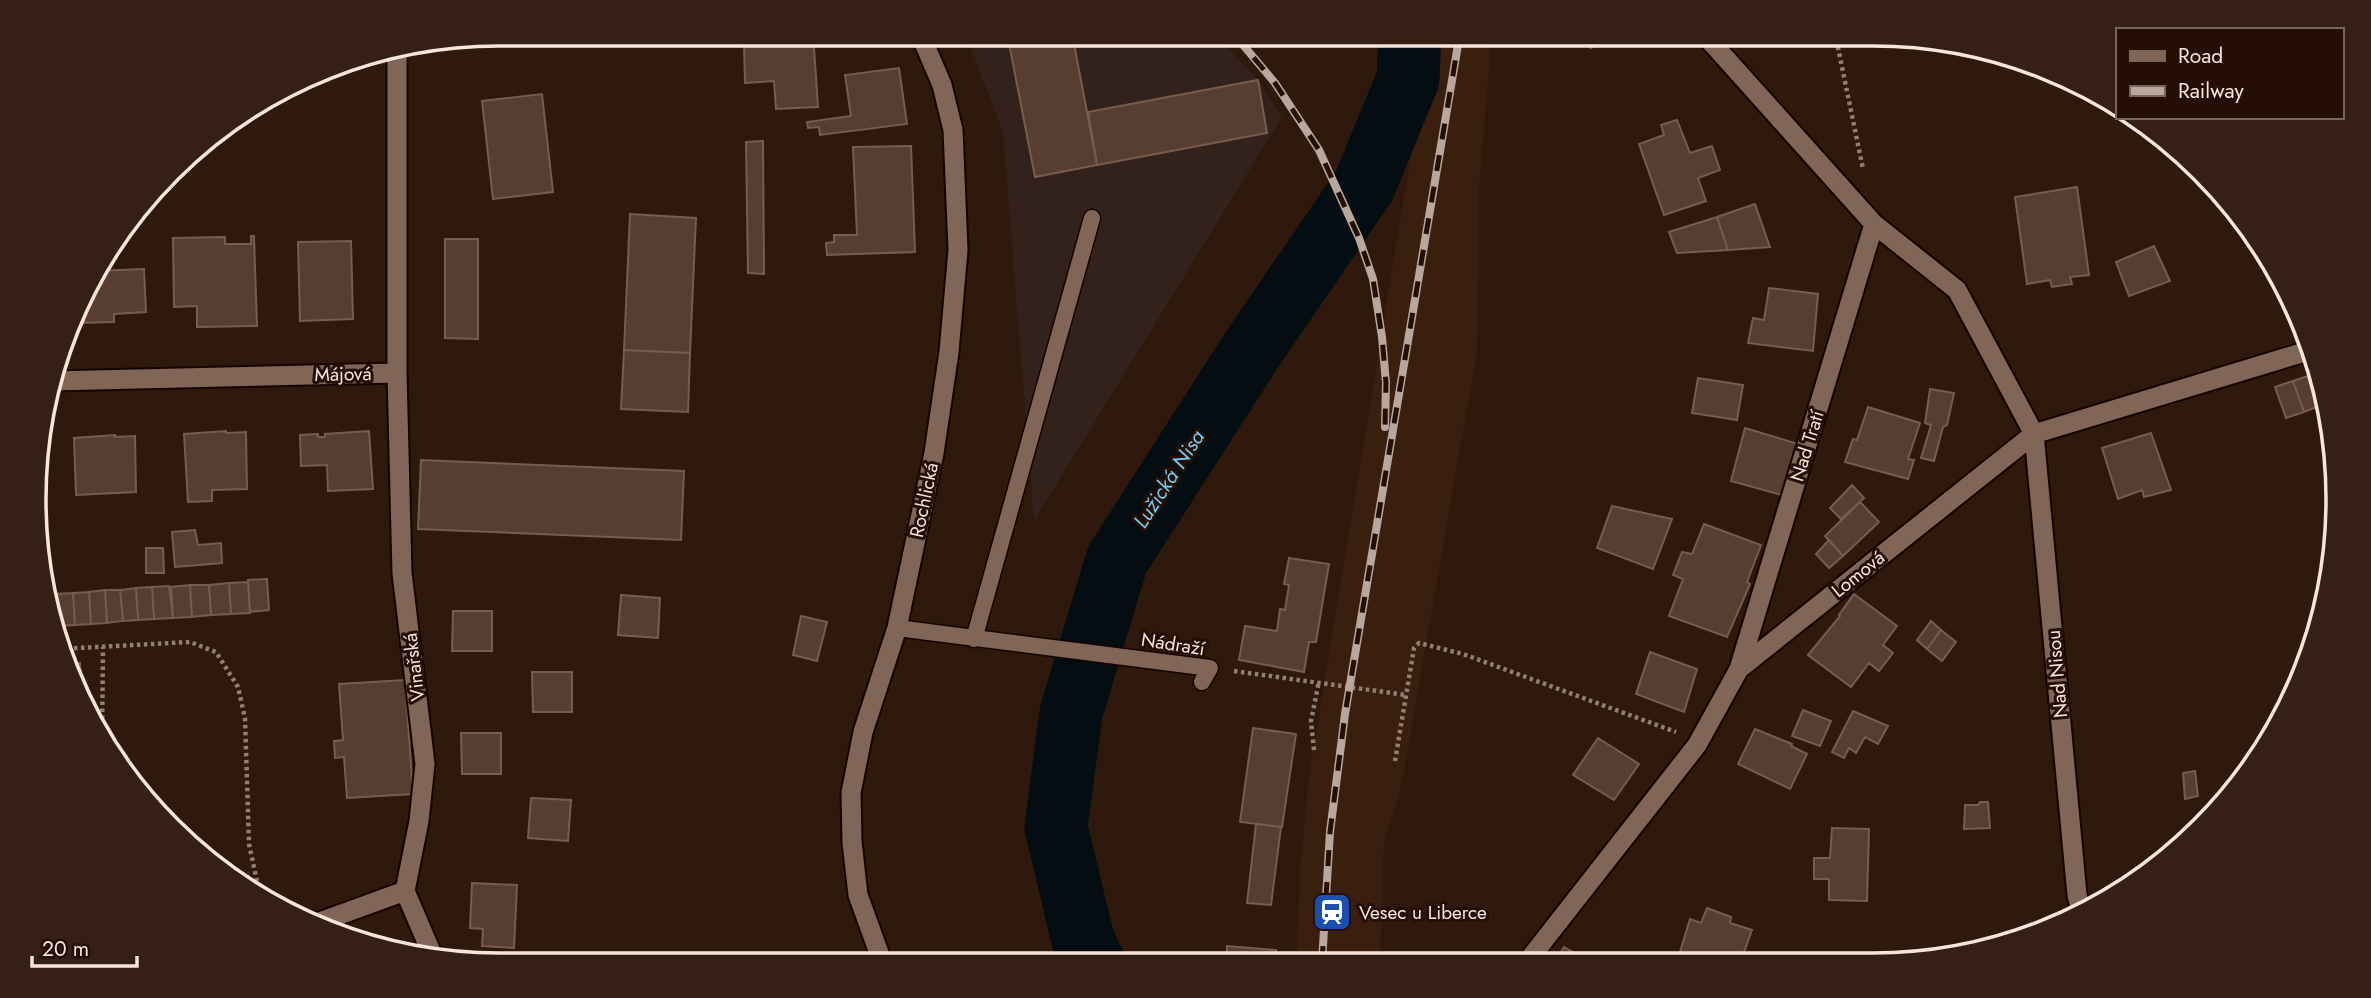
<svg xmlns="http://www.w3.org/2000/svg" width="2371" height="998" font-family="Jost,sans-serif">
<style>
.built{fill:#3b1f0e}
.industrial{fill:#33211c}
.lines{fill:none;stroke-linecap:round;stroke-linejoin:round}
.river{stroke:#030d12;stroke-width:63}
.building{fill:#573e30;stroke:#785d4e;stroke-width:2}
.service-casing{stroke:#160400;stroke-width:19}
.minor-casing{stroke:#160400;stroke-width:23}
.tertiary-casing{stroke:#160400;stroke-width:23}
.path{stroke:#927e73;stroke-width:4.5;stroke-dasharray:3.5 3.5;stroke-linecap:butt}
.service{stroke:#816657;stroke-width:16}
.minor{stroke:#816657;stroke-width:19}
.tertiary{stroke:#816657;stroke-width:19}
.rail-casing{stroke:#b9a79d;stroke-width:8}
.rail{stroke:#250f04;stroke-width:5;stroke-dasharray:16;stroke-linecap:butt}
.labels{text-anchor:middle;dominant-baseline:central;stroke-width:6;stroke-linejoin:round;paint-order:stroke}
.street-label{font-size:19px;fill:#f6e5dd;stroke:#250f04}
.poi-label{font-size:19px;fill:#f6e5dd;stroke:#250f04;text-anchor:start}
.water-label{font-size:21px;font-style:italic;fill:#6ccef8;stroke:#250f04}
.rim{fill:none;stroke:#f6e5dd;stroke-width:3.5}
</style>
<rect width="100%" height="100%" fill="#2f180c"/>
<path class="built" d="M 1431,33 L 1492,33 L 1479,188 L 1477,351 L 1399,798 L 1384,839 L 1380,962 L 1297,962 L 1300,869 L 1309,777 Z"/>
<path class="industrial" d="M 965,33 L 1214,33 L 1258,80 L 1282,117 L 1034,521 L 1003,132 Z"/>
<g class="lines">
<path class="river" d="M 1094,963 L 1083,940 L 1056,827 L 1071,713 L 1117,560 L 1253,348 L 1364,186 L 1408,79 L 1410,33"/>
</g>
<path class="building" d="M 771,33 L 813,33 L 818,107 L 776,109 L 774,81 L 745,83 L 744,45 L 771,43 Z
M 1007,33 L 1072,33 L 1097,165 L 1035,177 Z
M 1583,33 L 1617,33 L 1591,48 Z
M 899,68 L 907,124 L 820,135 L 819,127 L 808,128 L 807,122 L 851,116 L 845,75 Z
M 1258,80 L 1267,133 L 1097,165 L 1088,112 Z
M 542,94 L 553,192 L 493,199 L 482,101 Z
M 1677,120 L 1690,153 L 1712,146 L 1720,170 L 1698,178 L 1706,201 L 1664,215 L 1639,144 L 1664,135 L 1661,125 Z
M 763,141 L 764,274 L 748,273 L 746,142 Z
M 911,146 L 915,252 L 827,255 L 826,243 L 834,242 L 834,235 L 857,235 L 853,147 Z
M 2077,187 L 2089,275 L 2070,277 L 2072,284 L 2052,287 L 2050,280 L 2027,284 L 2015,197 Z
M 1755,204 L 1770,247 L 1728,250 L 1717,217 Z
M 630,214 L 696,218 L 690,353 L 624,350 Z
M 1717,217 L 1728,250 L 1677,253 L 1669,232 Z
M 251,236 L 254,236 L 257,326 L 197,327 L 197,306 L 174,307 L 173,238 L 225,237 L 225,244 L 251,244 Z
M 445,239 L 478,239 L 478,339 L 445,338 Z
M 351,241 L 353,319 L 300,321 L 298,242 Z
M 2154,246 L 2170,281 L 2129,296 L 2116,262 Z
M 95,268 L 95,271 L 144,269 L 146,312 L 114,314 L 114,322 L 77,323 L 76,309 Z
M 2285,285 L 2290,293 L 2303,329 L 2301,330 L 2296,315 L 2288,318 L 2283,305 L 2291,302 Z
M 1769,288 L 1818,294 L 1813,351 L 1748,343 L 1753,318 L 1764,320 Z
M 624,350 L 690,353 L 688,412 L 621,409 Z
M 2311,375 L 2322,405 L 2304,412 L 2293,381 Z
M 1698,378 L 1743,385 L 1737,420 L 1692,413 Z
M 2293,381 L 2304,412 L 2286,418 L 2275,387 Z
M 1930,389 L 1954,393 L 1947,425 L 1943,427 L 1934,461 L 1921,458 L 1931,425 L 1925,423 Z
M 1868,407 L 1920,423 L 1908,459 L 1914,460 L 1908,479 L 1845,462 L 1853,439 L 1857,440 Z
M 1745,428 L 1798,444 L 1782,495 L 1731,481 Z
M 226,431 L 226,433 L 246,432 L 247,489 L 212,490 L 212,501 L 188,502 L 184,434 Z
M 369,431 L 373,489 L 328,491 L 327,465 L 301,466 L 300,435 L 318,434 L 318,437 L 325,437 L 325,434 Z
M 2151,433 L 2171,490 L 2144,497 L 2142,490 L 2118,499 L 2102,448 Z
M 115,435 L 115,437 L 135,436 L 136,492 L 76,495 L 74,438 Z
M 421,460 L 684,471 L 681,540 L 418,529 Z
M 1852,485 L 1864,498 L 1841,519 L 1830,508 Z
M 1860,502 L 1879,522 L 1843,556 L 1825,536 Z
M 1612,506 L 1672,519 L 1653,569 L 1597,548 Z
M 1704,524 L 1761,545 L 1747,582 L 1750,584 L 1727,637 L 1669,616 L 1683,579 L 1673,575 L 1682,552 L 1692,554 Z
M 195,530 L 198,545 L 221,543 L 222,563 L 175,567 L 172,532 Z
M 1829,540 L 1843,556 L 1829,568 L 1816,554 Z
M 146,548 L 163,548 L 164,573 L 146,573 Z
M 1289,558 L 1329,564 L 1316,642 L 1309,642 L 1304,672 L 1239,660 L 1245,626 L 1277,631 L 1280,609 L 1285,610 L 1289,585 L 1284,584 Z
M 267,579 L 269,610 L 250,612 L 248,580 Z
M 248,582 L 250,613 L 231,614 L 229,583 Z
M 229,583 L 231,614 L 211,615 L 209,585 Z
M 190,585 L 192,617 L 173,618 L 171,587 Z
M 190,585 L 209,585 L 211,615 L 192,617 Z
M 169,586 L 173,618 L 154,619 L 152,587 Z
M 152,587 L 154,619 L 138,620 L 136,588 Z
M 136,588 L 138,620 L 123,621 L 120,590 Z
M 105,590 L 107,623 L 91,624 L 89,592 Z
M 105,590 L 120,590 L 123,621 L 107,623 Z
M 89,592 L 91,624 L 75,625 L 73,593 Z
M 73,593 L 75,625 L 57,626 L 55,594 Z
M 55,594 L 57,626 L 53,627 L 44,595 Z
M 1854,594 L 1897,626 L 1883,645 L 1893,653 L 1879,671 L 1869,663 L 1851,687 L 1808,655 L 1840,616 L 1839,615 Z
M 621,595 L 660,598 L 658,638 L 618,635 Z
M 453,611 L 492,611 L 492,651 L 452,651 Z
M 801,616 L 827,622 L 817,661 L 793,655 Z
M 1931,621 L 1941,630 L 1927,649 L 1917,640 Z
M 1941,630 L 1956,642 L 1942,661 L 1927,649 Z
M 1650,652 L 1697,669 L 1684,712 L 1636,694 Z
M 80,663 L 83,696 L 79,697 L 65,664 Z
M 532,672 L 572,672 L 572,712 L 533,712 Z
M 405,680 L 413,794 L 347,798 L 344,757 L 335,758 L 334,741 L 343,740 L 339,684 Z
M 1803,710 L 1831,721 L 1820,746 L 1792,736 Z
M 1853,711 L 1888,726 L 1878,744 L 1865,737 L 1856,753 L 1849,748 L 1844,758 L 1832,752 Z
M 1253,728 L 1296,734 L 1282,827 L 1240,822 Z
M 1755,729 L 1792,744 L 1791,746 L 1807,754 L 1790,789 L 1738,764 Z
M 461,733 L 501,733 L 501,774 L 462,774 Z
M 1598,738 L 1639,764 L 1614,800 L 1573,775 Z
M 2195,771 L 2198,796 L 2185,799 L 2183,773 Z
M 531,798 L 571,800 L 568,841 L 528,838 Z
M 1980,802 L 1988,802 L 1990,828 L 1964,829 L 1965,805 L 1978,805 Z
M 1256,824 L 1281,827 L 1271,905 L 1247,903 Z
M 1832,828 L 1869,829 L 1867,901 L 1829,900 L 1829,879 L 1814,879 L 1814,858 L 1830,858 Z
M 472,883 L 517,885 L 514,948 L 482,946 L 483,929 L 470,928 Z
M 1707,908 L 1731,917 L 1730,923 L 1752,930 L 1741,961 L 1697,961 L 1690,959 L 1691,956 L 1680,952 L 1690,919 L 1701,923 Z
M 1227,946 L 1276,950 L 1276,963 L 1226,963 Z
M 1564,947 L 1590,962 L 1555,962 Z"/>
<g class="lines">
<defs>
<path id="service" d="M 897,628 L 1210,668 L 1202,682
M 974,639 L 1092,218"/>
<path id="minor" d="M 1703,33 L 1874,224 L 1957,290 L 2034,434 L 2077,895 L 2082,914
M 397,373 L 402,573 L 425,764 L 419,821 L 405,891 L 432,954
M 51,381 L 397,373 L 397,50
M 1739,669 L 1874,224
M 317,923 L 405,891
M 1527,962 L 1697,745 L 1739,669 L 2034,434 L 2311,350"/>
<path id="tertiary" d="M 883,964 L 858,895 L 852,842 L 851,793 L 863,732 L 897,628 L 934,453 L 949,352 L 958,250 L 953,130 L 942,85 L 924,43 L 915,33"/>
</defs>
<use href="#service" class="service-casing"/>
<use href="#minor" class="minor-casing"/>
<use href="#tertiary" class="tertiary-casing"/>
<path class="path" d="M 1835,33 L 1863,169
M 60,649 L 190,642 L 216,652 L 238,687 L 245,718 L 249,844 L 257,881 L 265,895
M 1234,671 L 1406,695
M 102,740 L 103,647
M 1314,750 L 1311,721 L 1319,681
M 1395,761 L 1414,648 L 1419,643 L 1463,654 L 1676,732"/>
<use href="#service" class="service"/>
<use href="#minor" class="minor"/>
<use href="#tertiary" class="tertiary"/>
<defs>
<path id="rail" d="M 1233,33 L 1275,83 L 1319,150 L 1359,238 L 1373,279 L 1382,337 L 1386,383 L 1385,427
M 1322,962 L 1330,832 L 1345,714 L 1460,33"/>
</defs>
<use href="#rail" class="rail-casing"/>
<use href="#rail" class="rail"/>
</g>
<defs>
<symbol id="station-square" viewBox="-11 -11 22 22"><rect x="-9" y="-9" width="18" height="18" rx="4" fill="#1a4fb4" stroke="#250f04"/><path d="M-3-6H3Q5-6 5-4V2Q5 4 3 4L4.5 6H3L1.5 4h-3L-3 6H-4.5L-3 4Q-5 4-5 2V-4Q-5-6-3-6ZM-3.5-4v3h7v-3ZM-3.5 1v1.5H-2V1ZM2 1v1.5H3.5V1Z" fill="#fff"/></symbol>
</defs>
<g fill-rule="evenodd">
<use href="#station-square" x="1310" y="890" width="44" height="44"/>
</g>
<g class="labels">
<g class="street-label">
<text transform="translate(343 374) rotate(-1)">Májová</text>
<text transform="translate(1807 446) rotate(-73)">Nad Tratí</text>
<text transform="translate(924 500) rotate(-78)">Rochlická</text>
<text transform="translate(1858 574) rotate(-39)">Lomová</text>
<text transform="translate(1173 644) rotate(9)">Nádraží</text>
<text transform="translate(414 667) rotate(-97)">Vinařská</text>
<text transform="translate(2057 674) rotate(-95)">Nad Nisou</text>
</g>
<g class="poi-label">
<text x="1359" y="912">Vesec u Liberce</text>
</g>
<g class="water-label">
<text transform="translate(1169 479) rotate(-57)">Lužická Nisa</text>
</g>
</g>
<path d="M0 0H2371V998H0ZM499 46H1873A453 453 0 0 1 2326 499V500A453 453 0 0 1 1873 953H499A453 453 0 0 1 46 500V499A453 453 0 0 1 499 46Z" fill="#362015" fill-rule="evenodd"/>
<path class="rim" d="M499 46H1873A453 453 0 0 1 2326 499V500A453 453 0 0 1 1873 953H499A453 453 0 0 1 46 500V499A453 453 0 0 1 499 46Z"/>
<rect x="2116" y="28" width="228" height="91" fill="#250f04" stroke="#79655b" stroke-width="2"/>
<rect x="2130" y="51" width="35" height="10" fill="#816657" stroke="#79655b" stroke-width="2"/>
<text x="2178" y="63" font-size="21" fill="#f6e5dd">Road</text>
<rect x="2130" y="86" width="35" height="10" fill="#b9a79d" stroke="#79655b" stroke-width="2"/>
<text x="2178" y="98" font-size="21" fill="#f6e5dd">Railway</text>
<path d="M32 956v10h105v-10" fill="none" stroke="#f6e5dd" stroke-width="3.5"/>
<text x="42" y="956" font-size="21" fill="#f6e5dd" stroke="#250f04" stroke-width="5" paint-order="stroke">20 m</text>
</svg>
